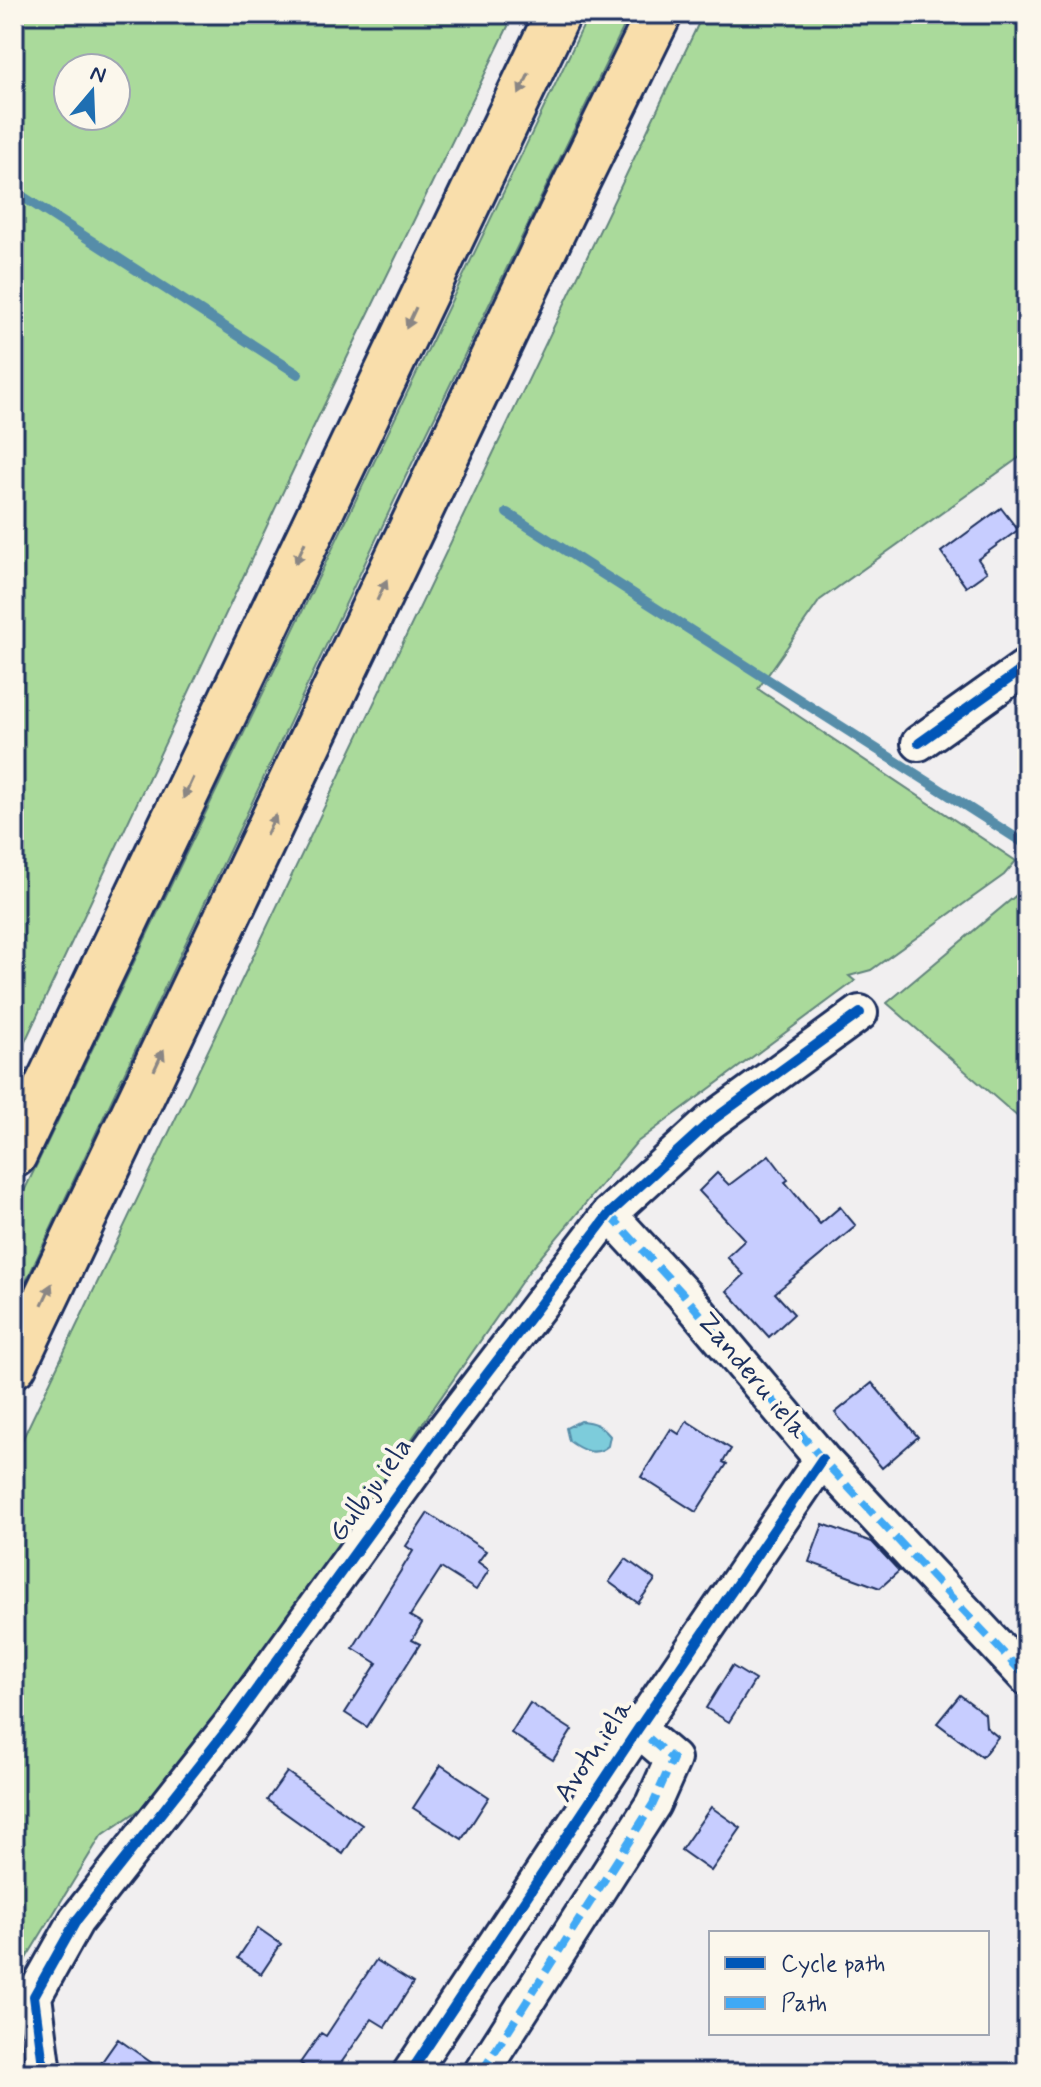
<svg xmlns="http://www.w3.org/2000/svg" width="1041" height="2087" font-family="Mynerve,sans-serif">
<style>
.green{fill:#aada9b;stroke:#62847c;stroke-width:2;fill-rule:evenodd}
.water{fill:#7dccdb;stroke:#568da9;stroke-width:2}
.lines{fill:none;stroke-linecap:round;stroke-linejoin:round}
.stream{stroke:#568da9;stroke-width:10}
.building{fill:#c7cdff;stroke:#1b2f5e;stroke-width:2}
.street-casing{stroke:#1b2f5e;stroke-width:40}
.highway-casing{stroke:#1b2f5e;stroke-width:50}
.street{stroke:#fbf7ec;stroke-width:34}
.highway{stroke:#f9deab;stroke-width:44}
.quiet{stroke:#3fa9f5;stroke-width:8;stroke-dasharray:16 8;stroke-linecap:butt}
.cycleway-casing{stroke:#fbf7ec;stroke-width:15}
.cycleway{stroke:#0057b8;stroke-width:10}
.oneway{fill:#8a8684}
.labels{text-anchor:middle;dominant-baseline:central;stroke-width:8;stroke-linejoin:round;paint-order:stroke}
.street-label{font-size:28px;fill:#1b2f5e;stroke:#fbf7ec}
</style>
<rect width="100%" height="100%" fill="#f1eff0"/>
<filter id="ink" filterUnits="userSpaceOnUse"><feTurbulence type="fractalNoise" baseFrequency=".0125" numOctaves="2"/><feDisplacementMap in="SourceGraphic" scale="16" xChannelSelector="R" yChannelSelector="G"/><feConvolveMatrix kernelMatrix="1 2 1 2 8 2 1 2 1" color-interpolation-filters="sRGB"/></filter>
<g filter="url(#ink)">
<path class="green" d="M 14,14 L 514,14 L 311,432 L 14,1065 ZM 116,68 L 116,116 L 68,116 L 68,68 Z
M 589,14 L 630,14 L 405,478 L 14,1307 L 14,1212 Z
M 703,14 L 1027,14 L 1027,452 L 820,600 L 758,689 L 1016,861 L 1004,875 L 871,970 L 849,976 L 855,981 L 636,1143 L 529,1271 L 258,1660 L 180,1782 L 101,1836 L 14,1978 L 14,1457 Z
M 1019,893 L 1027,902 L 1027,1125 L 887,1003 Z"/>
<path class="water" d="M 580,1421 C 594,1422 601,1425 610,1436 L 608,1446 C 595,1457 581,1450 569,1441 L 566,1428 Z"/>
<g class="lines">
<path class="stream" d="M 14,191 L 298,374
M 507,513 L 1027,845"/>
</g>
<path class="building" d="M 1001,508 L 1018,530 L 978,559 L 987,572 L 966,587 L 941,552 Z
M 769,1155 L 788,1180 L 785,1182 L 820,1224 L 840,1207 L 856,1226 L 775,1293 L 794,1314 L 769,1337 L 727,1291 L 744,1275 L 727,1257 L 745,1240 L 699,1191 L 717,1173 L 729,1185 Z
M 872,1383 L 918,1437 L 882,1468 L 835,1413 Z
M 687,1421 L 731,1449 L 723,1462 L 727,1464 L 696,1512 L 641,1477 L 671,1429 L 679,1434 Z
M 428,1513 L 486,1551 L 478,1562 L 489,1570 L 476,1590 L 441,1568 L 410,1616 L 422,1623 L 412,1640 L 420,1644 L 367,1727 L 345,1713 L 377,1663 L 353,1648 L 413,1551 L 406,1546 Z
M 823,1524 L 872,1542 L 899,1571 L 880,1588 L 809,1562 Z
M 626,1559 L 655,1580 L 638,1603 L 609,1582 Z
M 732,1666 L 755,1680 L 729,1722 L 706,1708 Z
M 960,1695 L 985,1714 L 986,1727 L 998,1737 L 982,1757 L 937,1723 Z
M 530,1703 L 572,1730 L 553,1760 L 511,1733 Z
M 441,1765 L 489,1797 L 462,1839 L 413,1808 Z
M 287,1772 L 362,1825 L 343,1854 L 267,1800 Z
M 711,1807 L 741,1828 L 711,1871 L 681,1850 Z
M 258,1928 L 281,1944 L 261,1974 L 238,1958 Z
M 376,1960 L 413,1983 L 385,2027 L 372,2019 L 334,2073 L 314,2073 L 300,2063 L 321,2033 L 326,2036 Z
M 118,2039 L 166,2073 L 94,2073 Z"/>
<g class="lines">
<defs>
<path id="street" d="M 919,743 L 1027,666
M 609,1214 L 684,1295 L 822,1459 L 1027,1678
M 44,2073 L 34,1996 L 76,1921 L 229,1727 L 438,1438 L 609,1214 L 710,1122 L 860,1013
M 410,2073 L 638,1729 L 822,1459
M 481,2073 L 653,1804 L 673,1759 L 638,1729"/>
<path id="highway" d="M 14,1155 L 558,14
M 14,1365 L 562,212 L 659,14"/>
</defs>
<use href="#street" class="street-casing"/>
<use href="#highway" class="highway-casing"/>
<use href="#street" class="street"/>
<use href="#highway" class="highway"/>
<path class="quiet" d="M 609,1214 L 684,1295 L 822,1459 L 1027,1678
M 481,2073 L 653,1804 L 673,1759 L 638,1729"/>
<defs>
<path id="cycleway" d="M 919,743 L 1027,666
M 44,2073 L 34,1996 L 76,1921 L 229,1727 L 438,1438 L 609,1214 L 710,1122 L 860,1013
M 410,2073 L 638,1729 L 822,1459"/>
</defs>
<use href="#cycleway" class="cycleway-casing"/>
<use href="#cycleway" class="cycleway"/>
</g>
<defs><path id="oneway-solid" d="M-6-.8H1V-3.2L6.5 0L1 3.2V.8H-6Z" transform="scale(2)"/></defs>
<g class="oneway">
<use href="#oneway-solid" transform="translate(524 84) rotate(116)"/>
<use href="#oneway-solid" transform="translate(411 318) rotate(115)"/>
<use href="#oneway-solid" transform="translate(300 553) rotate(115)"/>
<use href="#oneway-solid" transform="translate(382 590) rotate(-65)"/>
<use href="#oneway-solid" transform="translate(188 788) rotate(115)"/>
<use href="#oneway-solid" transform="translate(271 825) rotate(-65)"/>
<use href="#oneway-solid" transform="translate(159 1060) rotate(-65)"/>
<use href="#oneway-solid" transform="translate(47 1294) rotate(-65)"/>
</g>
</g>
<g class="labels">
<g class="street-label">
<text transform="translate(752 1376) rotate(50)">Zanderu iela</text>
<text transform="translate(371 1490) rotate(-54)">Gulbju iela</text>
<text transform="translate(594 1751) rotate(-56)">Avotu iela</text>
</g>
</g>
<rect width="1041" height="2087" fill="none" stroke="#fbf7ec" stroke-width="48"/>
<rect x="24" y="24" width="993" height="2039" fill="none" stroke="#1b2f5e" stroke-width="3" filter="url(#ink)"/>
<rect x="709" y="1931" width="280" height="104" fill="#fbf7ec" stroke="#a1a7b3" stroke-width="2"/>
<rect x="725" y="1957" width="40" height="12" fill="#0057b8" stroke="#a1a7b3" stroke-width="2"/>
<text x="781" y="1971" font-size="24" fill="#1b2f5e">Cycle path</text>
<rect x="725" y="1997" width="40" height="12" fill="#3fa9f5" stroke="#a1a7b3" stroke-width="2"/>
<text x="781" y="2011" font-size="24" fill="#1b2f5e">Path</text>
<g transform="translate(92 92) rotate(19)"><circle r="38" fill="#fbf7ec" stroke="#a1a7b3" stroke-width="2"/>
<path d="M0-6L14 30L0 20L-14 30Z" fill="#1f6fb2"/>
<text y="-12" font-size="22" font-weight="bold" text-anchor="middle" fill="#1b2f5e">N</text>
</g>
</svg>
